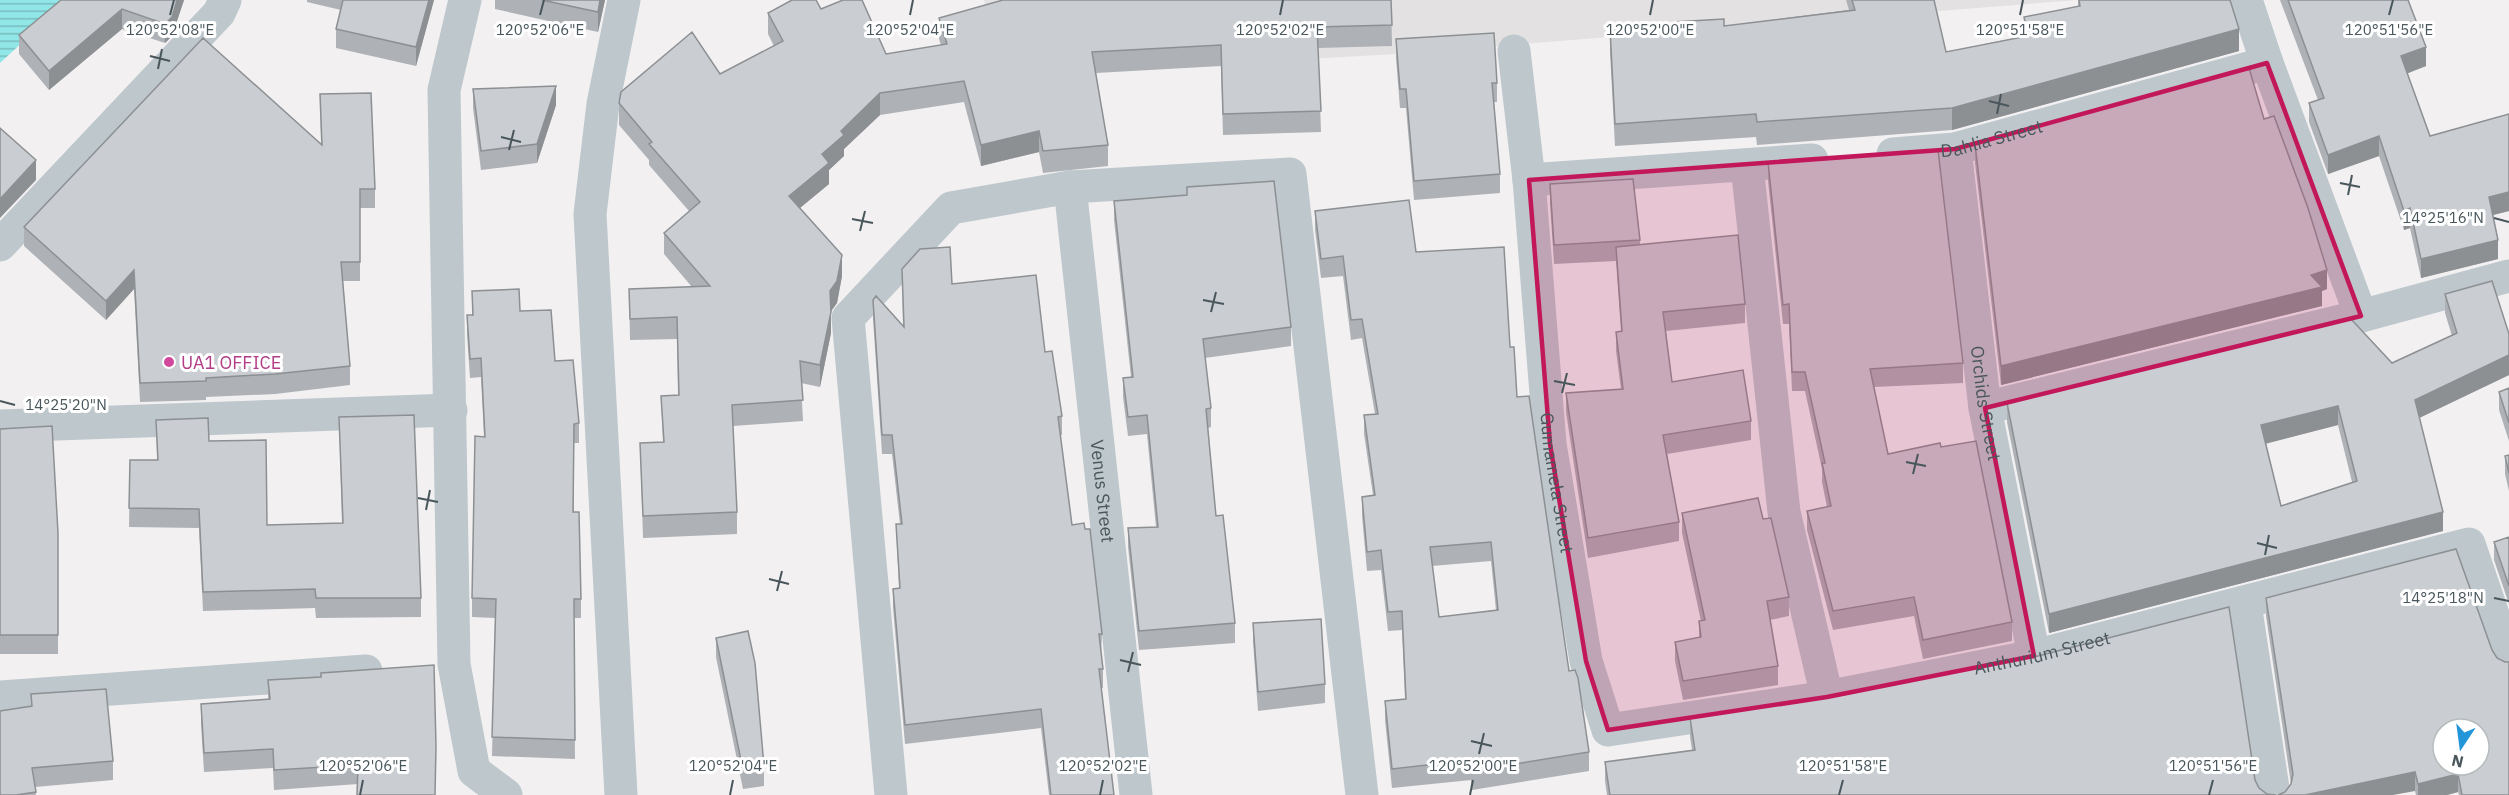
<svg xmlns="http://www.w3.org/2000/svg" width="2509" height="795" font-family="'IBM Plex Sans',sans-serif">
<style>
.education{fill:#e3e1e2}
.water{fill:url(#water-rules)}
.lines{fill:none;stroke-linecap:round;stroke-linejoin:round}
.minor{stroke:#bdc7cc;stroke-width:33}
.wall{fill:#aeb1b5;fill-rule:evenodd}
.shaded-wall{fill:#8d9093}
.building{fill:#caced2;stroke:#8d9093;stroke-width:1.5;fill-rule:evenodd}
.marked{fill:#c2185b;fill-opacity:0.2;stroke:#c2185b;stroke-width:4.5;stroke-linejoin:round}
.ticks{fill:none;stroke:#49575c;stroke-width:2}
.hotel-dot{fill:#d1479c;stroke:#fff;stroke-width:2}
.labels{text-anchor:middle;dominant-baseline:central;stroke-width:6;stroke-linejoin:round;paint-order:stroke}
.street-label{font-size:18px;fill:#49575c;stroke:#fff}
.hotel-label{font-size:18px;fill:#b23c85;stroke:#fff;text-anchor:start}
.ticks-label{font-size:15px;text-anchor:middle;fill:#49575c;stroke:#fff;stroke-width:6;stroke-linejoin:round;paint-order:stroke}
</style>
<defs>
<pattern id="water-rules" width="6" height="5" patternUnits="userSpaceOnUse" patternTransform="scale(1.5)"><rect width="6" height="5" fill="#91e6e7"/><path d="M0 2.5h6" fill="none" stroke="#78bdbe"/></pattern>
</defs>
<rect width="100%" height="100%" fill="#f2f0f1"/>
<path class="education" d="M 984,0 L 2077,0 L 1395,54 L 1003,77 Z"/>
<path class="water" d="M 0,0 L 61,0 L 42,24 L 0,63 Z"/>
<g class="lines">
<g class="minor">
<path d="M 465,0 L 444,90 L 454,664 L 474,771 L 506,795"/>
<path d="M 2246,0 L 2267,63 L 2361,316"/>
<path id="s1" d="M 1514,51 L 1529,180 L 1550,444 L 1586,661 L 1608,730 L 1827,697 L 2034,656 L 2469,544 L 2509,662"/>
<path id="s2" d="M 1955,149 L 1985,408 L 2034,656"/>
<path id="s3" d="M 1893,154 L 1955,149 L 2267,63"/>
<path d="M 1747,165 L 1784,512 L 1827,697"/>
<path d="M 1529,180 L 1812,160"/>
<path id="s4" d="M 1070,187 L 1136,795"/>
<path d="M 0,245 L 219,13 L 225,0"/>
<path d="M 1985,408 L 2361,316 L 2509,276"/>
<path d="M 0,426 L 451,410"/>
<path d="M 2245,604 L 2274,795"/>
<path d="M 0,697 L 366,671"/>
<path d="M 621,795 L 590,214 L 603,104 L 624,0"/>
<path d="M 891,795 L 848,318 L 951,208 L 1070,187 L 1290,174 L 1362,795"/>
</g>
</g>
<path class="wall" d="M 61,0 L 184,0 L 172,36 L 165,43 L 122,29 L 49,90 L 19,54 L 19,35 Z
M 307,0 L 434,0 L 416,66 L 336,48 L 336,29 L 341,10 L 307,2 Z
M 495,0 L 605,0 L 598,32 L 495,9 Z
M 1391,0 L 1392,46 L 1318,48 L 1321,132 L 1223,135 L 1221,66 L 1096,73 L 1108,145 L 1108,166 L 1043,173 L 1039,152 L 981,166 L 964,102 L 880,115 L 844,149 L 844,156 L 829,170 L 829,184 L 800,208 L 842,276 L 837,303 L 831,312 L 831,333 L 820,387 L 801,383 L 803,421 L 733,426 L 737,512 L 737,534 L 643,538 L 640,443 L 663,442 L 661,396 L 678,395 L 677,339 L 630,340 L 629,289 L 692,287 L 664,254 L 664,233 L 689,211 L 649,165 L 649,160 L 619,125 L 619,103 L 720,74 L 774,46 L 768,34 L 768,13 L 821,9 L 886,54 L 941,45 L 939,39 L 939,18 Z
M 1846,0 L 1934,0 L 1946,52 L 2024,36 L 2024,17 L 2078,7 L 2078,0 L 2230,0 L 2239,51 L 1952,130 L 1757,145 L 1756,137 L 1615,146 L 1610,52 L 1610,29 L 1724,26 L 1849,10 Z
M 2280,0 L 2408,0 L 2426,66 L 2407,73 L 2430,136 L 2509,114 L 2509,211 L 2493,215 L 2498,259 L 2421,278 L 2410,228 L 2404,230 L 2379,156 L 2328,174 L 2309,122 L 2309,103 L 2318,100 Z
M 1396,39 L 1497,83 L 1497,102 L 1494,102 L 1500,174 L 1500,193 L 1414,200 L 1406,108 L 1400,108 L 1396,58 Z
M 473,89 L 556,105 L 537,163 L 481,170 L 473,108 Z
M 320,94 L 375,189 L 375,208 L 360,208 L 360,281 L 343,281 L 350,366 L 350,385 L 275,394 L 206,397 L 206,400 L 140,402 L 134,289 L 106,320 L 24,246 L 24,227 L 321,144 Z
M 2264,119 L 2327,289 L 2322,291 L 2322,306 L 2001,385 L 1975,163 L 1975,144 Z
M 1768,162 L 1963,363 L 1963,383 L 1874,387 L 1888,454 L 1941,447 L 2012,622 L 2012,641 L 1923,659 L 1914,616 L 1833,630 L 1807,530 L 1807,511 L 1827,507 L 1822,482 L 1822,469 L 1805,391 L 1792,391 L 1789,324 L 1783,324 L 1768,181 Z
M 1550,184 L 1640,240 L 1640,245 L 1745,304 L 1745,323 L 1666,331 L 1672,382 L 1751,421 L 1751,440 L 1667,454 L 1679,522 L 1679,541 L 1588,558 L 1566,412 L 1566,393 L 1621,389 L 1616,351 L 1616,332 L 1621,331 L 1616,261 L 1554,264 L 1550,203 Z
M 1187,187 L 1291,327 L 1291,346 L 1205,358 L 1211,408 L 1211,427 L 1208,428 L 1216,516 L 1235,623 L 1235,643 L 1139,650 L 1128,547 L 1128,528 L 1156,527 L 1147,434 L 1128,436 L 1123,397 L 1123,378 L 1131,377 L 1114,220 L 1114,201 L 1187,195 Z
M 1315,211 L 1416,252 L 1510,347 L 1517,397 L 1569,671 L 1589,752 L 1589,771 L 1472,790 L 1471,780 L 1392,788 L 1385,720 L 1385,701 L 1405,699 L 1402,630 L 1388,631 L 1381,570 L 1367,571 L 1362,516 L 1362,497 L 1373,495 L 1364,434 L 1364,415 L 1375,414 L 1362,338 L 1351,340 L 1343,276 L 1321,278 L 1315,230 ZM 1491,561 L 1496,610 L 1439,617 L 1432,566 Z
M 902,269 L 952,284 L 1045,352 L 1062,416 L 1062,435 L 1060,435 L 1072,525 L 1102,634 L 1101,653 L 1103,669 L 1103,688 L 1101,688 L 1114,795 L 1049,795 L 1041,728 L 905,744 L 893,608 L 893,589 L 899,589 L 896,524 L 900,524 L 892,454 L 882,454 L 873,319 L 873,300 L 903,326 Z
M 472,291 L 520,311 L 555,361 L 579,423 L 579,443 L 574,443 L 574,512 L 581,599 L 581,618 L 574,618 L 575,759 L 492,756 L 495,618 L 472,617 L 472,598 L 484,437 L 481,377 L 470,378 L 467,334 L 467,315 L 472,315 Z
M 2445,294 L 2509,334 L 2509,375 L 2419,418 L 2443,531 L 2049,633 L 2007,422 L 2007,403 L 2392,363 L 2452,336 L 2445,313 ZM 2338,425 L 2352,482 L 2281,506 L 2266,443 Z
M 2509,388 L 2509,441 L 2499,410 L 2499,392 Z
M 339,417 L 421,598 L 421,617 L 316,618 L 315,608 L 203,611 L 199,528 L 129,527 L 130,460 L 157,460 L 156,420 L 209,441 L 267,525 L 342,523 Z
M 0,429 L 58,533 L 58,654 L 0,654 Z
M 2509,455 L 2509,491 L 2505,474 L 2505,456 Z
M 1682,513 L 1763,519 L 1789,597 L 1789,616 L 1770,620 L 1778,666 L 1778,685 L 1683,700 L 1675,661 L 1675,642 L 1699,637 L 1699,621 L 1701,621 L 1682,533 Z
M 2509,537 L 2509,604 L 2494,560 L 2494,542 Z
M 2266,598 L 2509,795 L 2459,795 L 2458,792 L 2447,795 L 2416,795 L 2415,791 L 2285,792 L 2291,784 L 2266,616 Z
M 1253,623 L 1325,684 L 1325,703 L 1258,711 L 1253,642 Z
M 716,638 L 764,766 L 764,786 L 743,789 L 716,657 Z
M 268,680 L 436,765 L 358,784 L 274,790 L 273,768 L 204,772 L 201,724 L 201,704 L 268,699 Z
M 31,694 L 113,761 L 113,780 L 35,787 L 36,795 L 0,795 L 31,706 Z
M 1690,718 L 2255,780 L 2259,788 L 2267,794 L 2276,795 L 1607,795 L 1605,781 L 1605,762 L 1692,750 L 1690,737 Z"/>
<path class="shaded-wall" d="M 177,0 L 184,0 L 172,36 L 165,43 L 165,24 Z
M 429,0 L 434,0 L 416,66 L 416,47 Z
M 600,0 L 605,0 L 598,32 L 598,12 Z
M 122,9 L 122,29 L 49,90 L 49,71 Z
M 2239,29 L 2239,51 L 1952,130 L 1952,108 Z
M 2426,47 L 2426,66 L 2401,76 L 2401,56 Z
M 556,86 L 556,105 L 537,163 L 537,144 Z
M 880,93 L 880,115 L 844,149 L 844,156 L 829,170 L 829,184 L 789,217 L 789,196 L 841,131 Z
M 1039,131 L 1039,152 L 981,166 L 981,145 Z
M 2379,136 L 2379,156 L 2328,174 L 2328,155 Z
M 36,160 L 36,180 L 0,218 L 0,199 Z
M 2509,192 L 2509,211 L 2489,216 L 2489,197 Z
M 2410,208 L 2410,228 L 2404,230 L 2404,211 Z
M 2498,240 L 2498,259 L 2421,278 L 2421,259 Z
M 842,255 L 842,276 L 837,303 L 830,312 L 830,291 Z
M 134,270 L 134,289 L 106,320 L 106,301 Z
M 2327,270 L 2327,289 L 2322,291 L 2322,306 L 2001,385 L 2001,366 Z
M 831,312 L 831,333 L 820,387 L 820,365 Z
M 2509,355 L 2509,375 L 2415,420 L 2415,400 Z
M 2338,406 L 2338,425 L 2261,445 L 2261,425 Z
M 2443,512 L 2443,531 L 2049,633 L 2049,614 Z
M 2415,772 L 2415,791 L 2393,795 L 2305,795 Z
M 2458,774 L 2458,792 L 2447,795 L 2418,795 L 2418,784 Z"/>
<path class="building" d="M 61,0 L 177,0 L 172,17 L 165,24 L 122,9 L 49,71 L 19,35 Z
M 343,0 L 429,0 L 416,47 L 336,29 Z
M 542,0 L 600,0 L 598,12 Z
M 792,0 L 816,0 L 821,9 L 843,0 L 862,0 L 886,54 L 947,44 L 939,18 L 1003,0 L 1391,0 L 1392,25 L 1317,27 L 1321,111 L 1223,114 L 1221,45 L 1092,52 L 1108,145 L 1043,151 L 1039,131 L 981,145 L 964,81 L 880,93 L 841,131 L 844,135 L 822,154 L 829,163 L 789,196 L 842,255 L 837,281 L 830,291 L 831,312 L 820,365 L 800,361 L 803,400 L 732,405 L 737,512 L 643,516 L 640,443 L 664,442 L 661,396 L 679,395 L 677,317 L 630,319 L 629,289 L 710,286 L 664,233 L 700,202 L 649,144 L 652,142 L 619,103 L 621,92 L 692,32 L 720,74 L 783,41 L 768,13 Z
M 1852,0 L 1934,0 L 1946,52 L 2028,36 L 2024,17 L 2080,6 L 2079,0 L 2230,0 L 2239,29 L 1952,108 L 1757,122 L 1756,114 L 1615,124 L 1610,29 L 1674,26 L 1673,22 L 1724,19 L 1724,26 L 1855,10 Z
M 2288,0 L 2408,0 L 2426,47 L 2401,56 L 2430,136 L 2509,114 L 2509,192 L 2489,197 L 2498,240 L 2421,259 L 2410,208 L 2404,211 L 2379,136 L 2328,155 L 2309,103 L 2324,98 Z
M 1494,33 L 1497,83 L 1492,83 L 1500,174 L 1414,181 L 1406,89 L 1400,89 L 1396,39 Z
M 203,38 L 322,145 L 320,94 L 371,93 L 375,189 L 360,189 L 360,262 L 341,262 L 350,366 L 275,374 L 206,378 L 206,381 L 140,383 L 134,270 L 106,301 L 24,227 Z
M 2249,68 L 2264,119 L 2274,116 L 2308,208 L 2327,270 L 2311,275 L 2322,287 L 2001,366 L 1975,144 Z
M 556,86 L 537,144 L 481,151 L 473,89 Z
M 0,128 L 36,160 L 0,199 Z
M 1938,150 L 1963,363 L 1870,369 L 1888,454 L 1940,443 L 1941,447 L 1976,441 L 2012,622 L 1923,640 L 1914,597 L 1833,611 L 1807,511 L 1831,506 L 1822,463 L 1825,463 L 1805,372 L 1792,372 L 1789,304 L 1783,305 L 1768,162 Z
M 1633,179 L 1640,240 L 1554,245 L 1550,184 Z
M 1274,181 L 1291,327 L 1203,339 L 1211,408 L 1206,409 L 1216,516 L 1223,515 L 1235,623 L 1139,631 L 1128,528 L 1158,527 L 1147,415 L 1128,417 L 1123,378 L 1133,377 L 1114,201 L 1187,195 L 1187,187 Z
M 1409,200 L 1416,252 L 1504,247 L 1510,347 L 1514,347 L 1517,397 L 1529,396 L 1569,671 L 1575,670 L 1578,678 L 1589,752 L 1472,771 L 1471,760 L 1392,769 L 1385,701 L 1406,699 L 1402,611 L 1388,612 L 1381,550 L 1367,552 L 1362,497 L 1375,495 L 1364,415 L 1378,414 L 1362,319 L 1351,320 L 1343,256 L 1321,259 L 1315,211 ZM 1491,542 L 1498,610 L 1439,617 L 1430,547 Z
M 1738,235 L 1745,304 L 1663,312 L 1672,382 L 1743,370 L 1751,421 L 1663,435 L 1679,522 L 1588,538 L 1566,393 L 1623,389 L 1616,332 L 1622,331 L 1616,247 Z
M 950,247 L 952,284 L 1036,275 L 1045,352 L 1052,351 L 1062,416 L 1058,417 L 1072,525 L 1084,523 L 1085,529 L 1090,529 L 1102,634 L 1099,634 L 1103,669 L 1099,669 L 1114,795 L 1051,795 L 1041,709 L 905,725 L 893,589 L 900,588 L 896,524 L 902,524 L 892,435 L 882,435 L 873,300 L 876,296 L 904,327 L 902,269 L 920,249 Z
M 2492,281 L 2509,334 L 2509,355 L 2415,400 L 2443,512 L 2049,614 L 2007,403 L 2351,319 L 2392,363 L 2457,333 L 2445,294 ZM 2338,406 L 2357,481 L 2281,506 L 2261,425 Z
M 519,289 L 520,311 L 551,310 L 555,361 L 573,360 L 579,423 L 574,424 L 573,512 L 579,512 L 581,599 L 574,599 L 575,740 L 492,737 L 496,599 L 472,598 L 475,436 L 485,437 L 481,358 L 470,359 L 467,315 L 473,315 L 472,291 Z
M 2509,388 L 2509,423 L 2499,392 Z
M 414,415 L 421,598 L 316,598 L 315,589 L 203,592 L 199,509 L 129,508 L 130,460 L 158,460 L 156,420 L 208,418 L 209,441 L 266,440 L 267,525 L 343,523 L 339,417 Z
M 52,426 L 58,533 L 58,635 L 0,635 L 0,429 Z
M 2509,455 L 2509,473 L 2505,456 Z
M 1758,498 L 1763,519 L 1771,518 L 1789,597 L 1767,601 L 1778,666 L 1683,681 L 1675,642 L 1701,637 L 1699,621 L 1705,620 L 1682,513 Z
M 2509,537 L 2509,586 L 2494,542 Z
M 2456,549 L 2492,650 L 2497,658 L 2505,662 L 2509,662 L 2509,795 L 2462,795 L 2458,774 L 2418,784 L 2415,772 L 2305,795 L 2278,795 L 2285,792 L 2291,784 L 2293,774 L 2266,598 ZM 2443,729 L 2479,729 L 2479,765 L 2443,765 Z
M 2229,607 L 2255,780 L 2259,788 L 2267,794 L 2276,795 L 1610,795 L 1605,762 L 1695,750 L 1690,718 L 1831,697 L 2038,656 Z
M 1321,619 L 1325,684 L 1258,692 L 1253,623 Z
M 748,631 L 755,663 L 764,766 L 743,770 L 716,638 Z
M 434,665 L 436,746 L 435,795 L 357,795 L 358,765 L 274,770 L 273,749 L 204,753 L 201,704 L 270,699 L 268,680 L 321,677 L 321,673 Z
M 106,689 L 113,761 L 32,768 L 36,792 L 16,795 L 0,795 L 0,711 L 32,706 L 31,694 Z"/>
<path class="marked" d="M 2267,63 L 2361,316 L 1985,408 L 2034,656 L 1827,697 L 1608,730 L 1586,661 L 1550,444 L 1529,180 L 1955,149 Z"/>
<path class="ticks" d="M 170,15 L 174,0M 540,15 L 544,0M 910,15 L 913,0M 1280,15 L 1283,0M 1650,15 L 1653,0M 2020,15 L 2023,0M 2389,15 L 2393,0M 150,56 L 170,61M 158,69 L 162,49M 1989,101 L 2009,106M 1997,114 L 2001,94M 501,137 L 521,142M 509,150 L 514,130M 2340,183 L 2360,187M 2348,195 L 2352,175M 2494,218 L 2509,222M 852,219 L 873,223M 860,231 L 865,211M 1203,300 L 1224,304M 1211,312 L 1216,292M 1554,381 L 1575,385M 1562,393 L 1567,373M 0,401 L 15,405M 1906,462 L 1926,466M 1913,474 L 1918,454M 418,498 L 438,502M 426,510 L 430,490M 2257,543 L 2277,548M 2265,555 L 2269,535M 769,579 L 789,584M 777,591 L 782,571M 2494,598 L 2509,601M 1120,660 L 1141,665M 1128,672 L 1133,652M 1471,741 L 1492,746M 1479,754 L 1484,733M 360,795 L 363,780M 730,795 L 733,780M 1100,795 L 1103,780M 1470,795 L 1473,780M 1839,795 L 1843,780M 2209,795 L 2213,780"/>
<circle class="hotel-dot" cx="169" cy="362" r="6"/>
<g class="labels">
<g class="street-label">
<text stroke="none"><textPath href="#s3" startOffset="100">Dahlia Street</textPath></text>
<text stroke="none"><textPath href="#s2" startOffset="256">Orchids Street</textPath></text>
<text stroke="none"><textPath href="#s1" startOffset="434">Gumamela Street</textPath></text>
<text stroke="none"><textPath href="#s4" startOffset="306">Venus Street</textPath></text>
<text stroke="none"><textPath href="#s1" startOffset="1128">Anthurium Street</textPath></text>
</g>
<g class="hotel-label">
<text x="181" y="362">UA1 OFFICE</text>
</g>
</g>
<g class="ticks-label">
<text x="170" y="35">120°52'08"E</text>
<text x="540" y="35">120°52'06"E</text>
<text x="910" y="35">120°52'04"E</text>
<text x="1280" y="35">120°52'02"E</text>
<text x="1650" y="35">120°52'00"E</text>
<text x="2020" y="35">120°51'58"E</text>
<text x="2389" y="35">120°51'56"E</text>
<text x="2443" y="223">14°25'16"N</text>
<text x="66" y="410">14°25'20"N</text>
<text x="2443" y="603">14°25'18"N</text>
<text x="363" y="771">120°52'06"E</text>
<text x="733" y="771">120°52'04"E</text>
<text x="1103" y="771">120°52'02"E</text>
<text x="1473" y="771">120°52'00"E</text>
<text x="1843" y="771">120°51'58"E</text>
<text x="2213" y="771">120°51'56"E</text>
</g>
<g transform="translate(2461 747) rotate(193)"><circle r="28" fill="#ffffff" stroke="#b6bcbe" stroke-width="1.5"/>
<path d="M0-4.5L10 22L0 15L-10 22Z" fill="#2395d9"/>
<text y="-9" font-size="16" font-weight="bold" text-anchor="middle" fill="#49575c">N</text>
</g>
</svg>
